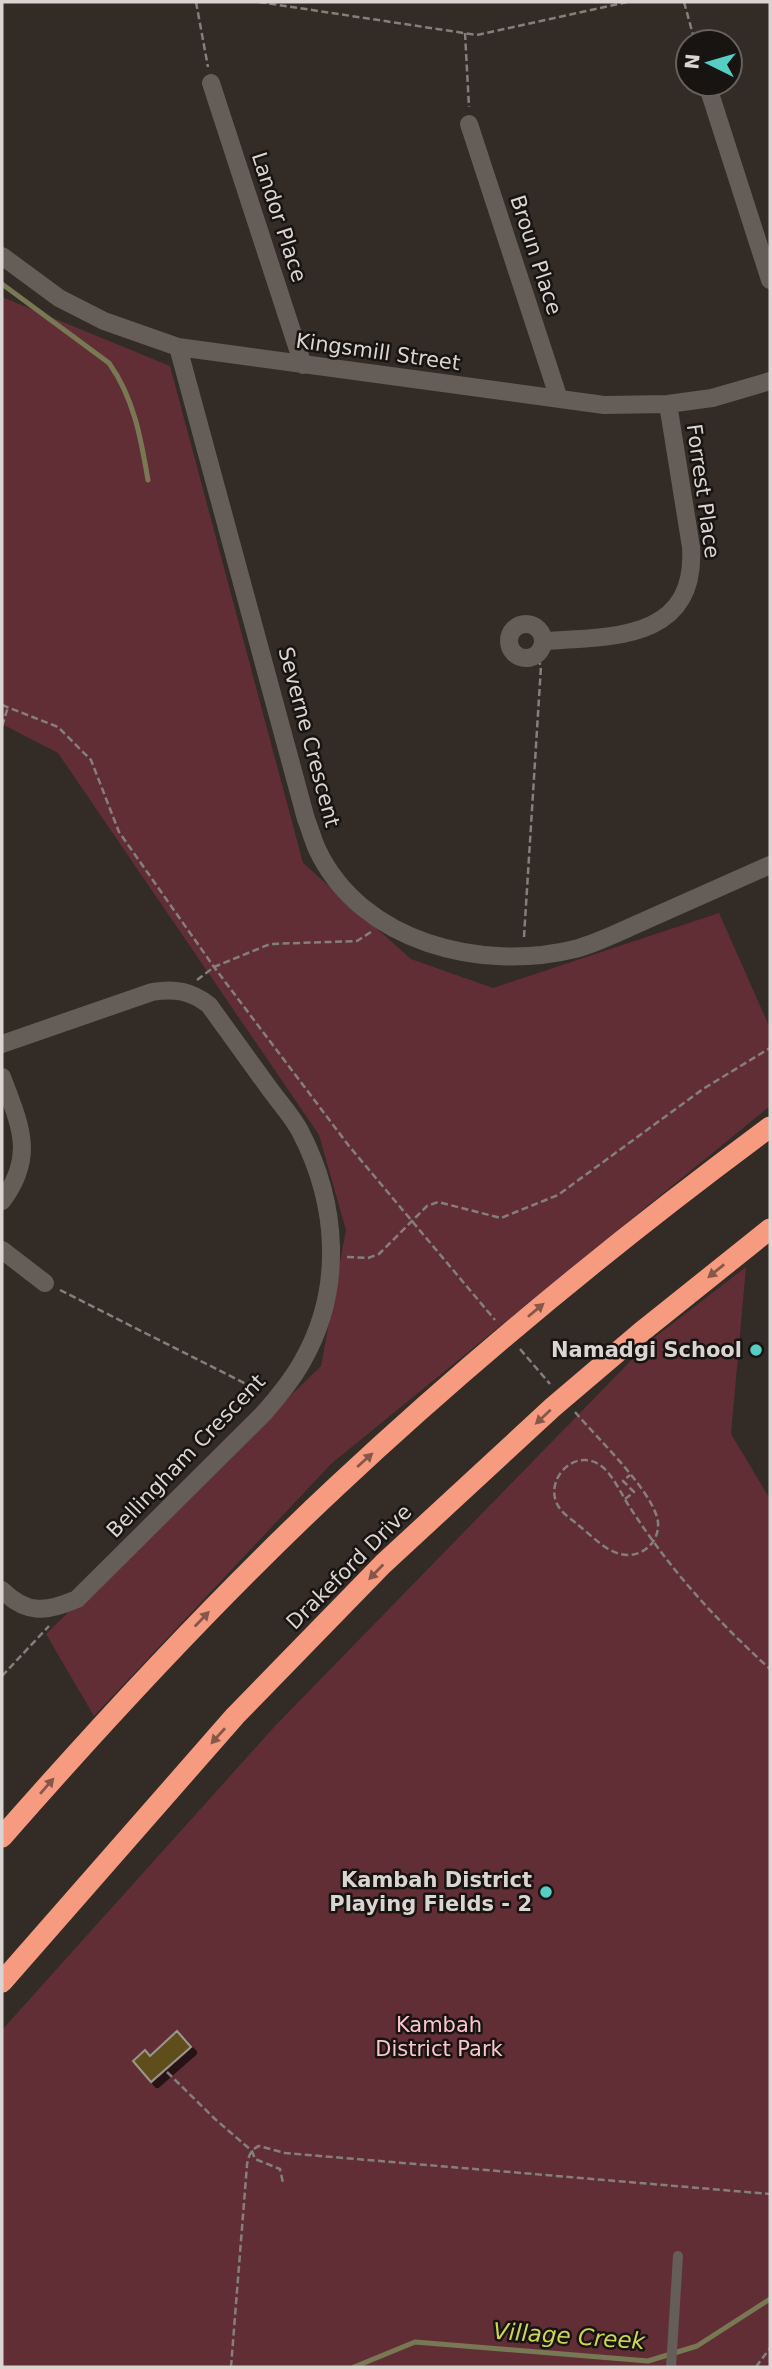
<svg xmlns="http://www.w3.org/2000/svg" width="772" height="2369" font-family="'DejaVu Sans',sans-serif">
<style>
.green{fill:#622e36}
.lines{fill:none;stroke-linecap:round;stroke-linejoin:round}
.stream{stroke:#787954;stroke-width:5}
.building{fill:#614e1a;stroke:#9a968d;stroke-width:2;filter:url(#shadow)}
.path{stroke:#857f7b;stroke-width:2.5;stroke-dasharray:7 3.5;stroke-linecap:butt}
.lane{stroke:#655d57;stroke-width:10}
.street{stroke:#655d57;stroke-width:18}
.highway{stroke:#f69a80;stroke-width:21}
.oneway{fill:#865749}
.poi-dot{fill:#55cec4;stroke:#171412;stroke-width:2.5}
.labels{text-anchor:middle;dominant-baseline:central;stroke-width:5;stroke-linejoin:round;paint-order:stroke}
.street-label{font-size:21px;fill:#dad5d2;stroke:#171412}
.poi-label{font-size:21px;font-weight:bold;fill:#dad5d2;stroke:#171412;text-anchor:end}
.park-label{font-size:21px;fill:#fac5cb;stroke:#171412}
.water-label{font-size:23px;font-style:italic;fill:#cdd553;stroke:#171412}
</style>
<defs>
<filter id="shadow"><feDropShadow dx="6" dy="6" stdDeviation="0" flood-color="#0009"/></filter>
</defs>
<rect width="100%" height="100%" fill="#322b26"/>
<path class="green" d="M 2,297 L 170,366 L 303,863 L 411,959 L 493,988 L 719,913 L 770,1028 L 770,1106 L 331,1464 L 94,1716 L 46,1634 L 321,1366 L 346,1230 L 319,1135 L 58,753 L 2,724 Z
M 746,1267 L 731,1434 L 770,1499 L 770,2367 L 2,2367 L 2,2030 L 275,1726 L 650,1341 Z"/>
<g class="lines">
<path class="stream" d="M 2,284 L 109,363 C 134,398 141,439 148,480
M 354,2367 L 415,2342 L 648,2361 L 697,2346 L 770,2299"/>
</g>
<path class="building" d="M 177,2031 L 191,2047 L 151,2082 L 133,2061 L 145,2050 L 150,2056 Z"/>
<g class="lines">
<path class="path" d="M 196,2 L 208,67
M 259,2 L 477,35 L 627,2
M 684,2 L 695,42
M 465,33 L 469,107
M 2,705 L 58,727 L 91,760 L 119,832 L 214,967 L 349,1146 L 495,1320
M 2,726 L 8,707
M 524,937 L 541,666 L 537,658
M 197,980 L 214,967 L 270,944 L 357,941 L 371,932
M 347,1257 L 368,1258 L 379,1254 L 427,1206 L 438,1202 L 501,1218 L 558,1195 L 703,1089 L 770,1048
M 60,1290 L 260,1391
M 520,1349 L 550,1384
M 575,1412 C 598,1439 647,1485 657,1517 C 661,1531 654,1546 641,1552 C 616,1564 595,1538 577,1524 C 572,1520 565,1515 561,1510 C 540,1485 572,1446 600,1465 C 613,1474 622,1496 631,1509 C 672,1572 714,1618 770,1669
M 625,1499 L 634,1492 L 623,1481 L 630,1475
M 2,1676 L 49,1626
M 167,2072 L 215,2119 L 252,2151 L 255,2159 L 280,2169 L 283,2183
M 231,2367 L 247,2165 C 248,2157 251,2149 259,2146 L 285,2153 L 770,2194
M 756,2367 L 770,2348"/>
<path class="lane" d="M 671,2367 L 678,2256"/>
<path class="street" d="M 211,83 L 303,365
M 707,84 L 770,280
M 469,124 L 559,399
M 2,256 L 59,298 L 104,321 L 178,347 L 604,405 L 668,404 L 712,398 L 770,381
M 178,347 L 306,819 C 310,829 313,840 317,849 C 361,943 482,972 575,949 C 598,943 621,931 644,921 C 686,902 728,884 770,865
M509 641a17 17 0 1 1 34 0a17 17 0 1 1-34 0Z
M 543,641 C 611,637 697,641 691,547 L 668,404
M 2,1044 L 152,992 C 175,988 191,991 209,1005 C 229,1033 249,1060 269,1088 C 279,1102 292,1116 300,1131 C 338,1204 344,1289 302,1362 C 292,1380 278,1397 264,1413 L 77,1599 C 47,1612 27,1615 2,1590
M 2,1077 C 20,1125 36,1156 2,1201
M 2,1250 L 45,1283"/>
<path class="highway" d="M 2,1837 C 109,1715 219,1596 338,1485 C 475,1357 620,1238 770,1127
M 2,1982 L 235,1716 L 383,1564 L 553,1407 L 640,1333 L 770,1229"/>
</g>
<defs><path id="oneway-solid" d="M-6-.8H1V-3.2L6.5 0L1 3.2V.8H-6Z" transform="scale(1.75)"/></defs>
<g class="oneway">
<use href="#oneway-solid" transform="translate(716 1271) rotate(141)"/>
<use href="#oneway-solid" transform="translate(536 1310) rotate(-40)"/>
<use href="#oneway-solid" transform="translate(543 1417) rotate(137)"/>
<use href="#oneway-solid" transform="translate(365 1460) rotate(-42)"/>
<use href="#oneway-solid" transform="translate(376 1572) rotate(134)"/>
<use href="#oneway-solid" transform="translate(202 1619) rotate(-46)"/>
<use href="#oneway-solid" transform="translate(218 1736) rotate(132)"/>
<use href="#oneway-solid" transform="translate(47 1786) rotate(-49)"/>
</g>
<g class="poi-dot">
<circle cx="756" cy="1350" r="7"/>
<circle cx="546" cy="1892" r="7"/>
</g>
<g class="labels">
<g class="street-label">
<text transform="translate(279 217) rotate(72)">Landor Place</text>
<text transform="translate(536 255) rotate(72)">Broun Place</text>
<text transform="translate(378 352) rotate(8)">Kingsmill Street</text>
<text transform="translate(703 491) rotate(82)">Forrest Place</text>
<text transform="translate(309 737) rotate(75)">Severne Crescent</text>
<text transform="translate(186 1456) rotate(-46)">Bellingham Crescent</text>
<text transform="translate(349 1567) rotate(-45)">Drakeford Drive</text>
</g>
<g class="poi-label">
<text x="742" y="1350">Namadgi School</text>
<text x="532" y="1880">Kambah District<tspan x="532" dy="24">Playing Fields - 2</tspan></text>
</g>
<g class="park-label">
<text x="439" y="2025">Kambah<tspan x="439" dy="24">District Park</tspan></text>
</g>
<g class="water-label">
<text transform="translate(569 2336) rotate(4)">Village Creek</text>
</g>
</g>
<rect width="772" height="2369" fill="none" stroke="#dad5d2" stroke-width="7"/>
<g transform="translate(709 63) rotate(275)"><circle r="33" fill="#171412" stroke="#65615f" stroke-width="2"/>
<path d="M0-5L12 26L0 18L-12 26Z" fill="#55cec4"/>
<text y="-10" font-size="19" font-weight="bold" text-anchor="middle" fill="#dad5d2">N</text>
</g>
</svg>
